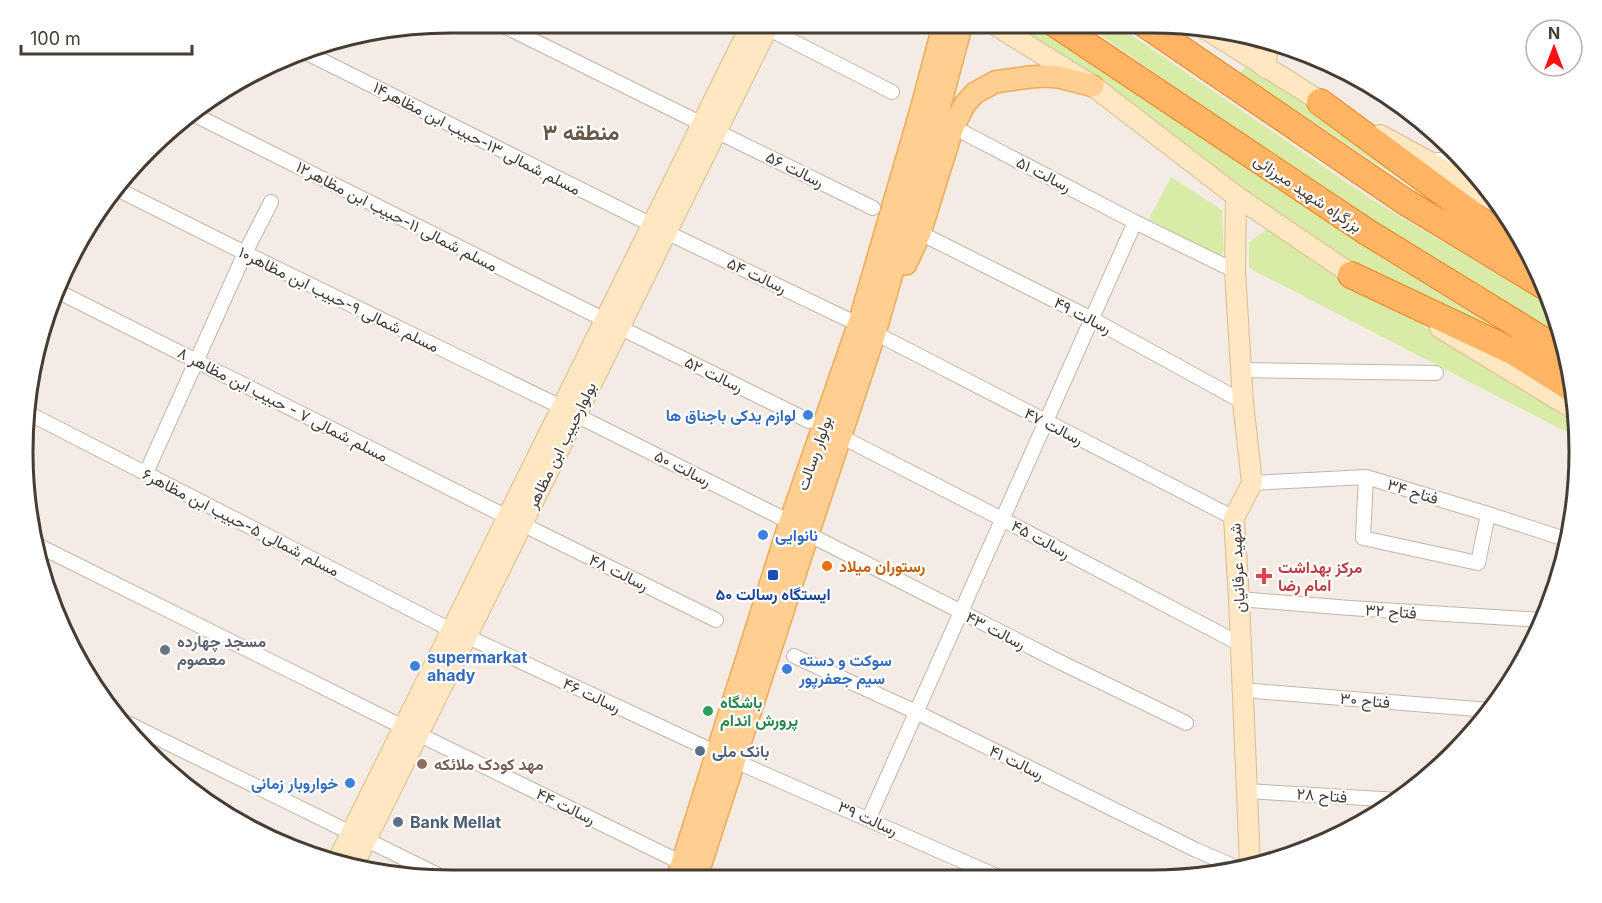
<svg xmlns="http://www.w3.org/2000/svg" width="1602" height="903" font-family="Inter,Vazirmatn,sans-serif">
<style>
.green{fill:#d8eca8}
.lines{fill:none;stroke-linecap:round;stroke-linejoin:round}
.street-casing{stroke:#c3b5a8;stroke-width:16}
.secondary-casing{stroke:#dbbd90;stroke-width:22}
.primary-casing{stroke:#efaa56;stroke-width:24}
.highway-casing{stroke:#ec8525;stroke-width:28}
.street{stroke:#fff;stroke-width:14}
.secondary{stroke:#ffe7c2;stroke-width:20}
.primary{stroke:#ffcf91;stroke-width:21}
.highway{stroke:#ffb463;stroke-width:26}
.shop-dot{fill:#3f7fe0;stroke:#fff;stroke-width:2}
.food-dot{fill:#e8710a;stroke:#fff;stroke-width:2}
.transit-dot{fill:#1a4fb4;stroke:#fff;stroke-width:2}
.health-dot{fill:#e0444e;stroke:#fff;stroke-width:2}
.worship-dot{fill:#6b7280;stroke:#fff;stroke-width:2}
.leisure-dot{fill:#2e9e5b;stroke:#fff;stroke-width:2}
.service-dot{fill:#5c6f8a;stroke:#fff;stroke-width:2}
.education-dot{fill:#8d6e63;stroke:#fff;stroke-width:2}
.labels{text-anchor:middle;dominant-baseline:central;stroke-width:4.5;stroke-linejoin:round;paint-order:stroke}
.street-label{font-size:16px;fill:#463c33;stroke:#fff}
.shop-label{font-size:16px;font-weight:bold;fill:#366cbe;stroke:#fff;text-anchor:start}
.food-label{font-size:16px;font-weight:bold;fill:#c56008;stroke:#fff;text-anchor:start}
.health-label{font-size:16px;font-weight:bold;fill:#be3a42;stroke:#fff;text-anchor:start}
.transit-label{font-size:16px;font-weight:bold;fill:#164399;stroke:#fff}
.worship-label{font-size:16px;font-weight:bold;fill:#5b616d;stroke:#fff;text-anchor:start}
.leisure-label{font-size:16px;font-weight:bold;fill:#27864d;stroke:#fff;text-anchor:start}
.service-label{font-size:16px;font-weight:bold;fill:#4e5e75;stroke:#fff;text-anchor:start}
.education-label{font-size:16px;font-weight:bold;fill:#785e54;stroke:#fff;text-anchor:start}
.district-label{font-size:22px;font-weight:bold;fill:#6a5849;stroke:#fff}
.rim{fill:none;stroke:#463c33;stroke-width:3}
</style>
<rect width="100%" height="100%" fill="#f4ece4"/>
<path class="green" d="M 1008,23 L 1027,23 L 1058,35 L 1521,339 L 1517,348 L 1359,270 Z
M 1083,23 L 1114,23 L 1371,199 L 1552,307 L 1563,336 L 1362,217 Z
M 1246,66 L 1348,129 L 1475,229 L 1240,73 Z
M 1171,177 L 1222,210 L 1224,250 L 1220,258 L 1149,219 Z
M 1267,229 L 1578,421 L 1578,438 L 1249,268 L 1249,242 Z"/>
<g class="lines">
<defs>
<path id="street" d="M 498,23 L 702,124
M 767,28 L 892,92
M 303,51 L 652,225
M 189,112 L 605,320
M 953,127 L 1135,222 L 1235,271
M 716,131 L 873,208
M 1428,161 L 1461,158
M 117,189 L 245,253 L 561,407
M 666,232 L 847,319
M 920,233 L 1092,319 L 1243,402
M 59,292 L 507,517
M 619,327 L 809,421
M 875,333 L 1234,518
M 1241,370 L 1436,373
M 30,414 L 451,630
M 576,415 L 790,522
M 840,436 L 1002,519 L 1240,644
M 146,473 L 245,253 L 271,202
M 1366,477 L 1363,538 L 1478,563 L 1488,514
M 1252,483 L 1366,477 L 1488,514 L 1568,540
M 522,524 L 716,620
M 808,534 L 1060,662 L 1186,723
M 39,546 L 403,727
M 1239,599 L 1350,608 L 1543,620
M 466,636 L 717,753
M 794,656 L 916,712 L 1196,850 L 1240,869
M 1242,690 L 1489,710
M 119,719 L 351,833
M 418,734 L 682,863
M 735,761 L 1001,878
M 1246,791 L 1399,800
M 869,818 L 1135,222
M 365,839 L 448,880"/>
<path id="secondary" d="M 992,23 L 1093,86 L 1236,196 L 1363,282
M 1204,28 L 1333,109
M 1265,68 L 1269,41
M 1380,135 L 1428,161 L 1499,204
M 1236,196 L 1235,271 L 1243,402 L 1252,483 L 1234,518 L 1239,599 L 1250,867
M 1440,328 L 1577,411
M 336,864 L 752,23
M 352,868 L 770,23"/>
<path id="primary" d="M 906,264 L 920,233 L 953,127 L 965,104 L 975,93 L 995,82 L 1030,77 L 1045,76 L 1059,77 L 1093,86
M 677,879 L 790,522 L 859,323 L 922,106 L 944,23
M 696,879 L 808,534 L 875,333 L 939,109 L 962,23"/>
<path id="highway" d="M 1054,23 L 1367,232 L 1567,355
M 1143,23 L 1404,201 L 1544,286
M 1320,102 L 1534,260
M 1351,275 L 1514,352 L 1573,389"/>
</defs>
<use href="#street" class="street-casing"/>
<use href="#secondary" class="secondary-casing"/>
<use href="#primary" class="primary-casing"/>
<use href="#highway" class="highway-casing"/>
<use href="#street" class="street"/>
<use href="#secondary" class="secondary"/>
<use href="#primary" class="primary"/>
<use href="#highway" class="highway"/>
</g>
<g class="shop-dot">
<circle cx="808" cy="415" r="6"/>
<circle cx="763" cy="535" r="6"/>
<circle cx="415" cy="666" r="6"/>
<circle cx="787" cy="669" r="6"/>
<circle cx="350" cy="783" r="6"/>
</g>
<circle class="food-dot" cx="827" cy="566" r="6"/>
<rect class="transit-dot" x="767" y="569" width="12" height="12" rx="3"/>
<path class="health-dot" d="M1261 567h6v6h6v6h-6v6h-6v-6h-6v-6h6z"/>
<circle class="worship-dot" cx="165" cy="650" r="6"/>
<circle class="leisure-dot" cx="708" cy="711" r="6"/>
<g class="service-dot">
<circle cx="700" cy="751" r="6"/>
<circle cx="398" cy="822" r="6"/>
</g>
<circle class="education-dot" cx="422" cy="764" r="6"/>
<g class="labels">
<g class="street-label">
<text transform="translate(477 138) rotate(27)">مسلم شمالی ۱۳-حبیب ابن مظاهر۱۴</text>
<text transform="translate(795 169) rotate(26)">رسالت ۵۶</text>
<text transform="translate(1044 174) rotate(27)">رسالت ۵۱</text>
<text transform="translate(1308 193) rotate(34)">بزرگراه شهید میرزائی</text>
<text transform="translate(397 216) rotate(27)">مسلم شمالی ۱۱-حبیب ابن مظاهر۱۲</text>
<text transform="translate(757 275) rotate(25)">رسالت ۵۴</text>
<text transform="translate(339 299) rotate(26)">مسلم شمالی ۹-حبیب ابن مظاهر۱۰</text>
<text transform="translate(1083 315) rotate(27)">رسالت ۴۹</text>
<text transform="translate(714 374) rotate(26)">رسالت ۵۲</text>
<text transform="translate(283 404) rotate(27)">مسلم شمالی ۷ - حبیب ابن مظاهر ۸</text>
<text transform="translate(1054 426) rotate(27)">رسالت ۴۷</text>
<text transform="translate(561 445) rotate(-64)">بولوارحبیب ابن مظاهر</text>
<text transform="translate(814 453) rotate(-71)">بولوار رسالت</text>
<text transform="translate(683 468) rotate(27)">رسالت ۵۰</text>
<text transform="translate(1413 491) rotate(17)">فتاح ۳۴</text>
<text transform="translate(241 522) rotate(27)">مسلم شمالی ۵-حبیب ابن مظاهر۶</text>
<text transform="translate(1041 539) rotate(28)">رسالت ۴۵</text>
<text transform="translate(1237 568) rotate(-93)">شهید عرفانیان</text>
<text transform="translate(619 572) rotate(26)">رسالت ۴۸</text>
<text transform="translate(1391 611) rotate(4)">فتاح ۳۲</text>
<text transform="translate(996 630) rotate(27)">رسالت ۴۳</text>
<text transform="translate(592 695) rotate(25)">رسالت ۴۶</text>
<text transform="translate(1365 700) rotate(5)">فتاح ۳۰</text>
<text transform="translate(1017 762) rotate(26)">رسالت ۴۱</text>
<text transform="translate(1322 795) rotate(4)">فتاح ۲۸</text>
<text transform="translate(566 806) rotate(26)">رسالت ۴۴</text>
<text transform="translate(868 818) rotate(24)">رسالت ۳۹</text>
</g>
<g class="shop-label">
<text x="796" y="415" text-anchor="end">لوازم یدکی باجناق ها</text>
<text x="775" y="535">نانوایی</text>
<text x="427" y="657">supermarkat<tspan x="427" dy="18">ahady</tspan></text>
<text x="799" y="660">سوکت و دسته<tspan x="799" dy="18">سیم جعفرپور</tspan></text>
<text x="338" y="783" text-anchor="end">خواروبار زمانی</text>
</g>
<g class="food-label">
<text x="839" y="566">رستوران میلاد</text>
</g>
<g class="health-label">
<text x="1278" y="567">مرکز بهداشت<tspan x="1278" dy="18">امام رضا</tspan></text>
</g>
<g class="transit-label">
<text x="773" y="594">ایستگاه رسالت ۵۰</text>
</g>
<g class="worship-label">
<text x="177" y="641">مسجد چهارده<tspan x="177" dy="18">معصوم</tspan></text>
</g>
<g class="leisure-label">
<text x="720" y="702">باشگاه<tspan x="720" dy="18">پرورش اندام</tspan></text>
</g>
<g class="service-label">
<text x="712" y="751">بانک ملی</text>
<text x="410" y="822">Bank Mellat</text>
</g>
<g class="education-label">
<text x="434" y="764">مهد کودک ملائکه</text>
</g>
<g class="district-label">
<text x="581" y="132">منطقه ۳</text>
</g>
</g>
<path d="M0 0H1602V903H0ZM451 33H1151A418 418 0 0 1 1569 451V452A418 418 0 0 1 1151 870H451A418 418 0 0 1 33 452V451A418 418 0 0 1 451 33Z" fill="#fff" fill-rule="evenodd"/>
<path class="rim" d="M451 33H1151A418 418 0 0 1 1569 451V452A418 418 0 0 1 1151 870H451A418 418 0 0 1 33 452V451A418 418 0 0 1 451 33Z"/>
<g transform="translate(1554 48)"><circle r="28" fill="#ffffff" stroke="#b5b1ad" stroke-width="1.5"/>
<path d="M0-4.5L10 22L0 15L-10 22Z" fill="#ff0f0f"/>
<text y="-9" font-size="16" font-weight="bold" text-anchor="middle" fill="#463c33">N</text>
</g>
<path d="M21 45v9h171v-9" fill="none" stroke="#463c33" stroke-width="3"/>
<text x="30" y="45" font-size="18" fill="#463c33" stroke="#ffffff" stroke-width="4.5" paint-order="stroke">100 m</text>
</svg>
